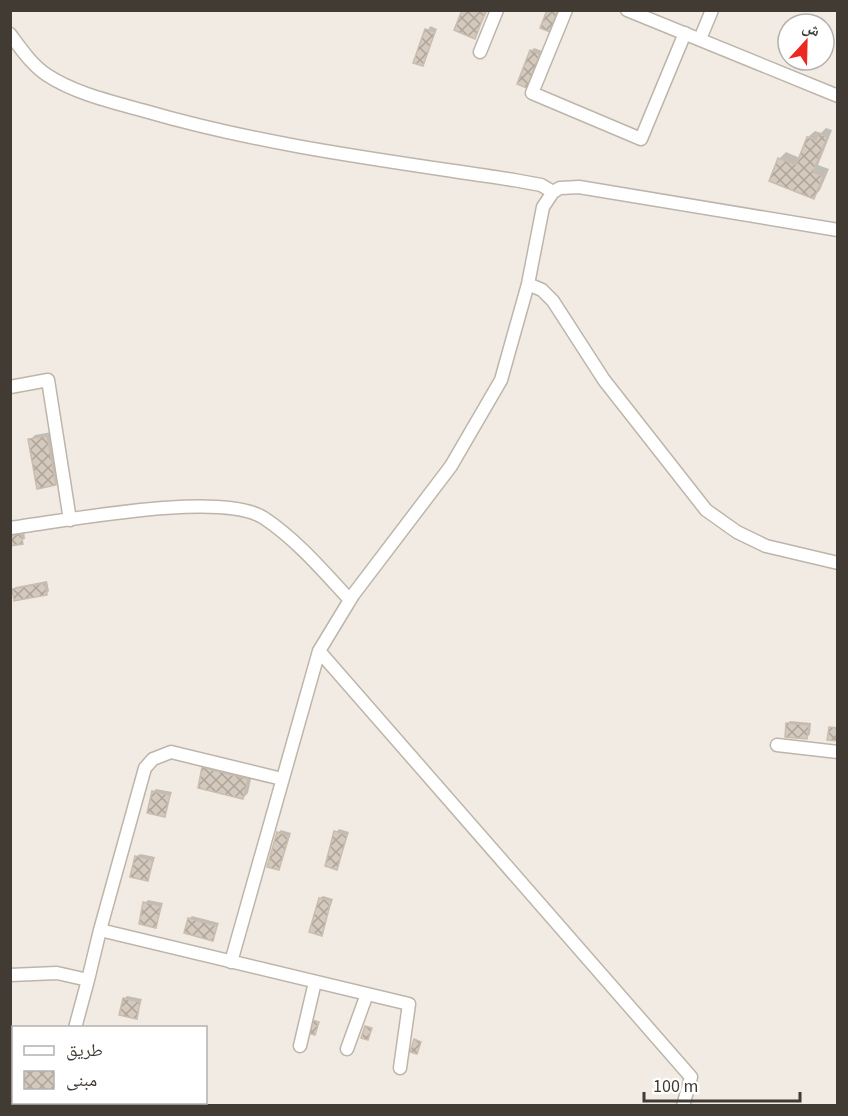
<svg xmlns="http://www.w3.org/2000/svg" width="848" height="1116" font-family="'Source Sans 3','Noto Naskh Arabic',sans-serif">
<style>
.shadow{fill:#0003}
.building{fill:url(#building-cross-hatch);stroke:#cbbdae;stroke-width:1.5}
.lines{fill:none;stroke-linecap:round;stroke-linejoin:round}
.minor-casing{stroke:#beb5aa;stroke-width:15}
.minor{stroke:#fff;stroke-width:12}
</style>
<defs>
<pattern id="building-cross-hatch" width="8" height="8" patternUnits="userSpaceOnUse" patternTransform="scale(1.5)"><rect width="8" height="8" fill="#d4c9bd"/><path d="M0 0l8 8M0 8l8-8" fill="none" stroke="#aea49a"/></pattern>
</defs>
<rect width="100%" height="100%" fill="#f1ebe4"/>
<path class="shadow" d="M 464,10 L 488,10 L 474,37 Z
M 430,26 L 437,29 L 422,64 L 415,62 Z
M 534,48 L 542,51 L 527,86 L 531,51 Z
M 826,128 L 832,130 L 818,165 L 829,169 L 820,190 L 814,197 L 779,159 L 786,152 L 800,158 L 808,137 L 815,131 L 821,133 Z
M 52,432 L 61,479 L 56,484 L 30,440 L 35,435 Z
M 24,530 L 25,539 L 10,544 L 10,532 Z
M 47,581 L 49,591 L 46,594 L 13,589 L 16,587 Z
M 790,721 L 811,723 L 810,734 L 807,737 L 787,724 Z
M 209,763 L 252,774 L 248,793 L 243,798 L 204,768 Z
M 156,789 L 172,792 L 164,815 L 153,792 Z
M 339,829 L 349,832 L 337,868 L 336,832 Z
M 281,830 L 291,833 L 279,869 L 278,833 Z
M 140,854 L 155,857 L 148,879 L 137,856 Z
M 323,896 L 333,899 L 321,934 L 320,898 Z
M 148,900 L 163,903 L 156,926 L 145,903 Z
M 192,916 L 219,923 L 212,939 L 189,919 Z
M 127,996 L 142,999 L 136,1017 L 124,999 Z"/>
<path class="building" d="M 462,10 L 486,10 L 475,39 L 454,30 Z
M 547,10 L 558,10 L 550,32 L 540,28 Z
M 425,29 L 435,32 L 423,66 L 413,63 Z
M 530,50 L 540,54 L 527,88 L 517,84 Z
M 819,133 L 827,137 L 813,172 L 823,176 L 814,199 L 769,181 L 778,158 L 796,165 L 807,137 L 816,140 Z
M 47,436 L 56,485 L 37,489 L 28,439 Z
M 21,532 L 23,544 L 10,546 L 10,534 Z
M 45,583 L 47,595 L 14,601 L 12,589 Z
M 786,723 L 809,725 L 807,739 L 785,737 Z
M 829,727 L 838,728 L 838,741 L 827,740 Z
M 202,767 L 248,779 L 243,799 L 198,788 Z
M 152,791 L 170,795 L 165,817 L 147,813 Z
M 334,831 L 347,835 L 337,870 L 325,866 Z
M 277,832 L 289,836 L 279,870 L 267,867 Z
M 135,856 L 153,860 L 148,881 L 130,877 Z
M 319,898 L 331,901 L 322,936 L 309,932 Z
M 143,902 L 161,906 L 156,928 L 139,924 Z
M 188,918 L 217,926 L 213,941 L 184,933 Z
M 123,998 L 140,1002 L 137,1019 L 119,1015 Z
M 312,1020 L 319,1022 L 315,1035 L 308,1033 Z
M 365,1026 L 372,1028 L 368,1040 L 361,1038 Z
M 414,1039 L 421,1042 L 417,1054 L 410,1052 Z"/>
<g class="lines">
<defs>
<path id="minor" d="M 566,10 L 532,93 L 641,139 L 685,33
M 627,10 L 838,96
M 10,34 C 21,49 32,65 47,75 C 76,94 113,102 145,111 C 265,146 390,161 514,180 L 541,185 L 553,192
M 700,39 L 712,10
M 480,52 L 497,10
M 528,284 L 542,290 L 553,301 L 604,380 L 706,510 L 737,532 L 766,546 L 838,563
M 10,387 L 48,380 L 70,520
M 10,528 C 65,521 221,490 264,518 C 297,540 323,571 350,600
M 319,651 L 691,1077 L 683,1106
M 777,745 L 838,752
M 282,779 L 171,752 L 153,759 L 145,768 L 100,930 L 409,1004 L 400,1068
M 231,962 L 319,651 L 353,595 L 451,466 L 501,380 L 528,284 L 543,207 L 553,192 L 560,188 L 579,187 L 838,230
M 10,975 L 57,973 L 88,980 L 100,930
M 75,1028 L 88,980
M 300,1046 L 315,982
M 347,1049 L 367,994
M 55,1106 L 56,1102"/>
</defs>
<use href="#minor" class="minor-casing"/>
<use href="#minor" class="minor"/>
</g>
<rect width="848" height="1116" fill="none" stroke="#423b34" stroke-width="24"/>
<rect x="12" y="1026" width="195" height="78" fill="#ffffff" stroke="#b3b1ae" stroke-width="1.5"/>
<rect x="24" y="1046" width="30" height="9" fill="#ffffff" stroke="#b3b1ae" stroke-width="1.5"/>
<text x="66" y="1056" font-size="18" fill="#423b34">طريق</text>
<rect x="24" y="1071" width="30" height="18" fill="url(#building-cross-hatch)" stroke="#b3b1ae" stroke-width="1.5"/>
<text x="66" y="1086" font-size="18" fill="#423b34">مبنى</text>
<g transform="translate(806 42) rotate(22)"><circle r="28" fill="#ffffff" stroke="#b3b1ae" stroke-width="1.5"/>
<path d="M0-4.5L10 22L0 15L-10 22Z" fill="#ec291f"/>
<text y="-9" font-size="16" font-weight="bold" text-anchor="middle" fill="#423b34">ش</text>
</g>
<path d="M644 1092v9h156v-9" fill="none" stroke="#423b34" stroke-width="3"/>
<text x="653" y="1092" font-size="18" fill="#423b34" stroke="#ffffff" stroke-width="4.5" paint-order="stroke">100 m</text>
</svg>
